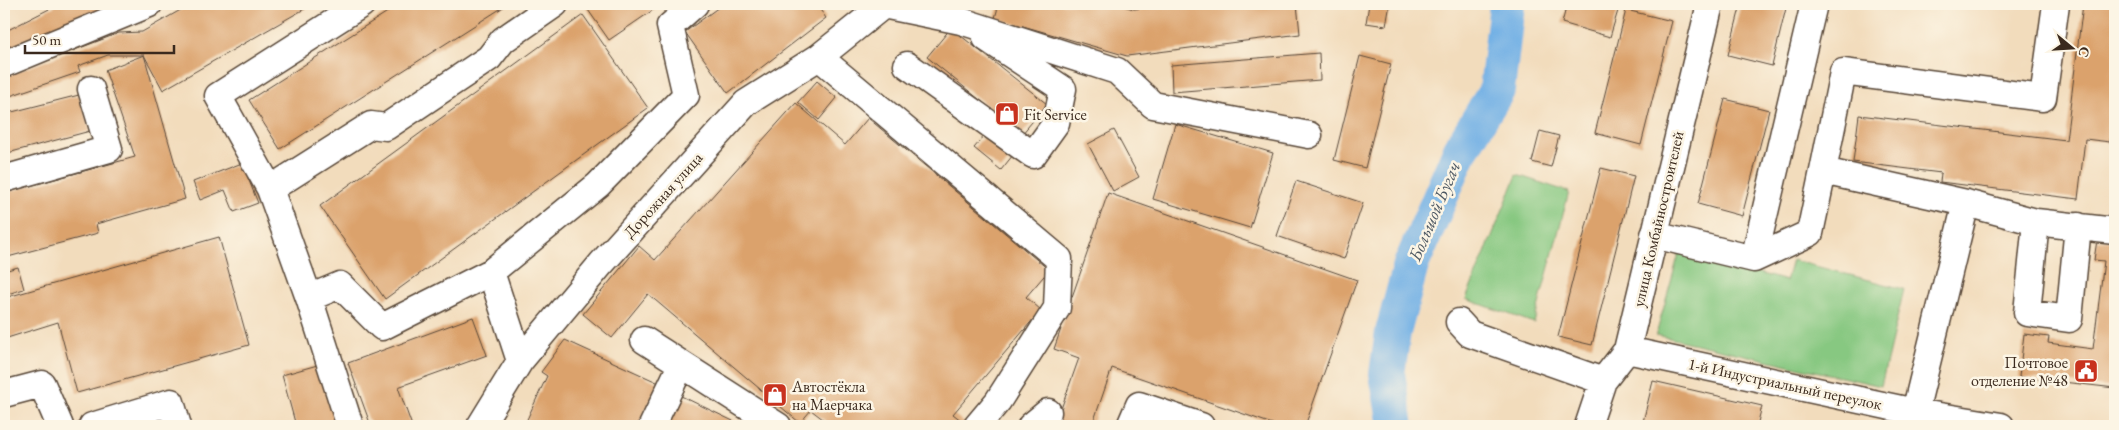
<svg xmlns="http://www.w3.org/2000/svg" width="2119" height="430" font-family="'EB Garamond',serif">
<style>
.green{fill:#87c881;stroke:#617950}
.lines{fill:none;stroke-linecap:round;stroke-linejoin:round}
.river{stroke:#72b0e5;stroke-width:36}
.building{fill:#dba26c}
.minor-casing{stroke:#564536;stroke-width:29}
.minor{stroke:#fff;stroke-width:26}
.labels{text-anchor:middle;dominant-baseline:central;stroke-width:5;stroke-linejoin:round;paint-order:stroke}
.poi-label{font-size:16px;fill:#3b2a1e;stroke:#fcf5e5;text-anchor:start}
.street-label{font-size:16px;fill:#3b2a1e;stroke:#fcf5e5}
.water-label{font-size:18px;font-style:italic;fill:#4e5964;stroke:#fcf5e5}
</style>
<rect width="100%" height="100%" fill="#fcf5e5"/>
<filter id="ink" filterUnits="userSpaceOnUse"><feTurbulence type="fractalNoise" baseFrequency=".02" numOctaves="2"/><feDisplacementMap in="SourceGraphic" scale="10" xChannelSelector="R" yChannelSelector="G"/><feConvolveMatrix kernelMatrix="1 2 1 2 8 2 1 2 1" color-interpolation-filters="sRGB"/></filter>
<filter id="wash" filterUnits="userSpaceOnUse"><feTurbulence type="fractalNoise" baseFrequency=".0096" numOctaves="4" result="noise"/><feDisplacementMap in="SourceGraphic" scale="20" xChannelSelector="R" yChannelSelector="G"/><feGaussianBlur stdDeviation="1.12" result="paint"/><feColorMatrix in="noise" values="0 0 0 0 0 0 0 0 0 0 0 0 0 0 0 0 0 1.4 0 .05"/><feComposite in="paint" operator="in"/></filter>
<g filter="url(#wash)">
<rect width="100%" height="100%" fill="#f2dcbc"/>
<path class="green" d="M 1517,175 L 1569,192 L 1534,323 L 1466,299 Z
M 1680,250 L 1786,281 L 1792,260 L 1904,289 L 1881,386 L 1656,335 Z"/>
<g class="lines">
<path class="river" d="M 1396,426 L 1387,374 L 1393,332 L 1411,265 L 1461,149 L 1497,90 L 1507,4"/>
</g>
<g id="blocks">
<path class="building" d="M 59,4 L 121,4 L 4,51 L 4,32 Z
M 191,4 L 313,4 L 163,90 L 144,55 L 185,199 L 96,224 L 98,233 L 4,258 L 4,193 L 135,157 L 105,70 L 144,55 L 108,55 L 78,66 L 80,72 L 4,98 L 4,77 L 119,33 L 142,32 Z
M 400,4 L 508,4 L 280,149 L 249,100 Z
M 591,4 L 662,4 L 609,40 L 586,7 Z
M 723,4 L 816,4 L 826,18 L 728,93 L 685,32 Z
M 999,4 L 1116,4 L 1134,9 L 1176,4 L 1297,4 L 1300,34 L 1127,56 L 995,18 Z
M 1369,4 L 1390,4 L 1386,26 L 1366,23 Z
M 1567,4 L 1620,4 L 1610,37 L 1562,23 Z
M 1741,4 L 1787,4 L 1772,66 L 1728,55 Z
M 2083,4 L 2115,4 L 2115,100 L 2110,142 L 2085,139 L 2078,199 L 1940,182 L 1941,173 L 1853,162 L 1859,115 L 2066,140 Z
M 1626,10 L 1672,21 L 1641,145 L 1595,133 Z
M 583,15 L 648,108 L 385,299 L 320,206 Z
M 951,28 L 1047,104 L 1022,134 L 927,57 Z
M 1319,53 L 1320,80 L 1172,92 L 1171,65 Z
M 1360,56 L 1391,64 L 1365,168 L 1334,160 Z
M 817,81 L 837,98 L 819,120 L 798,102 Z
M 79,95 L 90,131 L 4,154 L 4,114 Z
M 1725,99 L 1769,110 L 1742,216 L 1698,204 Z
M 796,103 L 845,145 L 868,118 L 1049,270 L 1026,297 L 1041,310 L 953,414 L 966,424 L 964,426 L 832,426 L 811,410 L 800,423 L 648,294 L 612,338 L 583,314 L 639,246 L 655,260 Z
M 1175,124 L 1273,153 L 1250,228 L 1153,199 Z
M 1114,130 L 1139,177 L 1113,191 L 1088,144 Z
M 1540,131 L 1559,136 L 1551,167 L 1532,162 Z
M 986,134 L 1013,155 L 1001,170 L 974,148 Z
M 242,163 L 258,203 L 234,212 L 225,190 L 200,200 L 193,182 Z
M 1601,168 L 1634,176 L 1592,345 L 1558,337 Z
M 1296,181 L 1363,203 L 1344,259 L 1277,236 Z
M 1108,193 L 1357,280 L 1305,426 L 1278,426 L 1112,368 L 1092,426 L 1055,426 L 1079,358 L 1054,349 Z
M 219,237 L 249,345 L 77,393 L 58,322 L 4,339 L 4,298 Z
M 2097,240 L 2115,242 L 2115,388 L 2019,377 L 2024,334 L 2049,337 L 2048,343 L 2093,349 L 2104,261 L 2094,260 Z
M 18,267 L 24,289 L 4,295 L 4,271 Z
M 473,317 L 487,355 L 398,387 L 412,426 L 371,426 L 348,363 Z
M 565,340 L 659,383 L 638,426 L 524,426 L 547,376 L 541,372 Z
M 321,364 L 338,426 L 296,426 L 282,375 Z
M 1653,381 L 1762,406 L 1757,426 L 1642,426 Z
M 679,395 L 733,421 L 730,426 L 664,426 Z"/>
</g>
</g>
<g filter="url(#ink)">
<use href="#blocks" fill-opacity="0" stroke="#564536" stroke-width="1"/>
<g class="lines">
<defs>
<path id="minor" d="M 2056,4 L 2043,98 L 1843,72 L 1823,171 L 1966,203 L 2036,222 L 2115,231
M 883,5 L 961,21 L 1117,71 L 1153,105 L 1309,135
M 819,57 L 1059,259 L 1057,308 L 998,401 L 977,426
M 4,64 L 149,4
M 907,65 L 1033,155 L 1056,123 L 1063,89 L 986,38
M 4,179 L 109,149 L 91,89
M 270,189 L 371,125 L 386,127 L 489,58 L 503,40 L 555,4
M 2036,222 L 2027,313 L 2069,319 L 2078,226
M 1654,235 L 1754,259 L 1814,4
M 1754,259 L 1810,233 L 1823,171
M 491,272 L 520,361
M 309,298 L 340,285 L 382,327 L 491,272 L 598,185 L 686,95 L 670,26 L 695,4
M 1459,322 L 1470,334 L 1603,381
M 644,340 L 778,426
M 1627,350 L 1915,412 L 2001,426
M 4,394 L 42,384 L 60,426
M 1915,412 L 1966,203
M 92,426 L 171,402 L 178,426
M 350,426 L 309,298 L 270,189 L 218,96 L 362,4
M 480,426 L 520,361 L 601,264 L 746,103 L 819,57 L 885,4
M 652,426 L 681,365
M 1031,426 L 1048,412
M 1130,426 L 1139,405 L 1201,426
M 1588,426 L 1603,381 L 1627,350 L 1710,4"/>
</defs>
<use href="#minor" class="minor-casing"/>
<use href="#minor" class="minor"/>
</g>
</g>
<defs>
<symbol id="shop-square" viewBox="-11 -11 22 22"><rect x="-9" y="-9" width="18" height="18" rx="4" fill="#c8321e" stroke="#fcf5e5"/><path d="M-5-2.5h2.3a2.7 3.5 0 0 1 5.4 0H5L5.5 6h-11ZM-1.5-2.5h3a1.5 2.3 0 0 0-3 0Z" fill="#fff"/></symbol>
<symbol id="civic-square" viewBox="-11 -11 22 22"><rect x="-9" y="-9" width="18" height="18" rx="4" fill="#c8321e" stroke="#fcf5e5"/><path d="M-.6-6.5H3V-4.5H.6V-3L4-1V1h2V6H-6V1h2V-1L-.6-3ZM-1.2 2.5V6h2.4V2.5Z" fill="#fff"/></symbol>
</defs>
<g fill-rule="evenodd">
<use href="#shop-square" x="993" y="100" width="28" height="28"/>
<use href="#civic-square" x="2072" y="357" width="28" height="28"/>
<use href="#shop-square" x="761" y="381" width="28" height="28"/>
</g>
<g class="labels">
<g class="poi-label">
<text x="1024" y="114">Fit Service</text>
<text x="2068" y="362" text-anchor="end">Почтовое<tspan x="2068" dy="18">отделение №48</tspan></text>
<text x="792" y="386">Автостёкла<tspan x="792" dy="18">на Маерчака</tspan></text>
</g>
<g class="street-label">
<text transform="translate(663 195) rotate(-48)">Дорожная улица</text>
<text transform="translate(1658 219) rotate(-77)">улица Комбайностроителей</text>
<text transform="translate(1785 384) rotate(12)">1-й Индустриальный переулок</text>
</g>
<g class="water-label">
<text transform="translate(1434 211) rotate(-67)">Большой Бугач</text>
</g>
</g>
<rect width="2119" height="430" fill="none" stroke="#fcf5e5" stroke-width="20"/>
<g transform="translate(2072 48) rotate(108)" stroke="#fcf5e5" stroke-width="4" paint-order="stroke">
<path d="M0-4L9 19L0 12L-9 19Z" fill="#3b2a1e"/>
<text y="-8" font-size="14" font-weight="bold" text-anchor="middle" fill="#3b2a1e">С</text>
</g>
<path d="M25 45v8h149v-8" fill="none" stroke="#3b2a1e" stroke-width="2.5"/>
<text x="32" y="45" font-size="15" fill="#3b2a1e" stroke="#fcf5e5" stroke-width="4" paint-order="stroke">50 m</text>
</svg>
